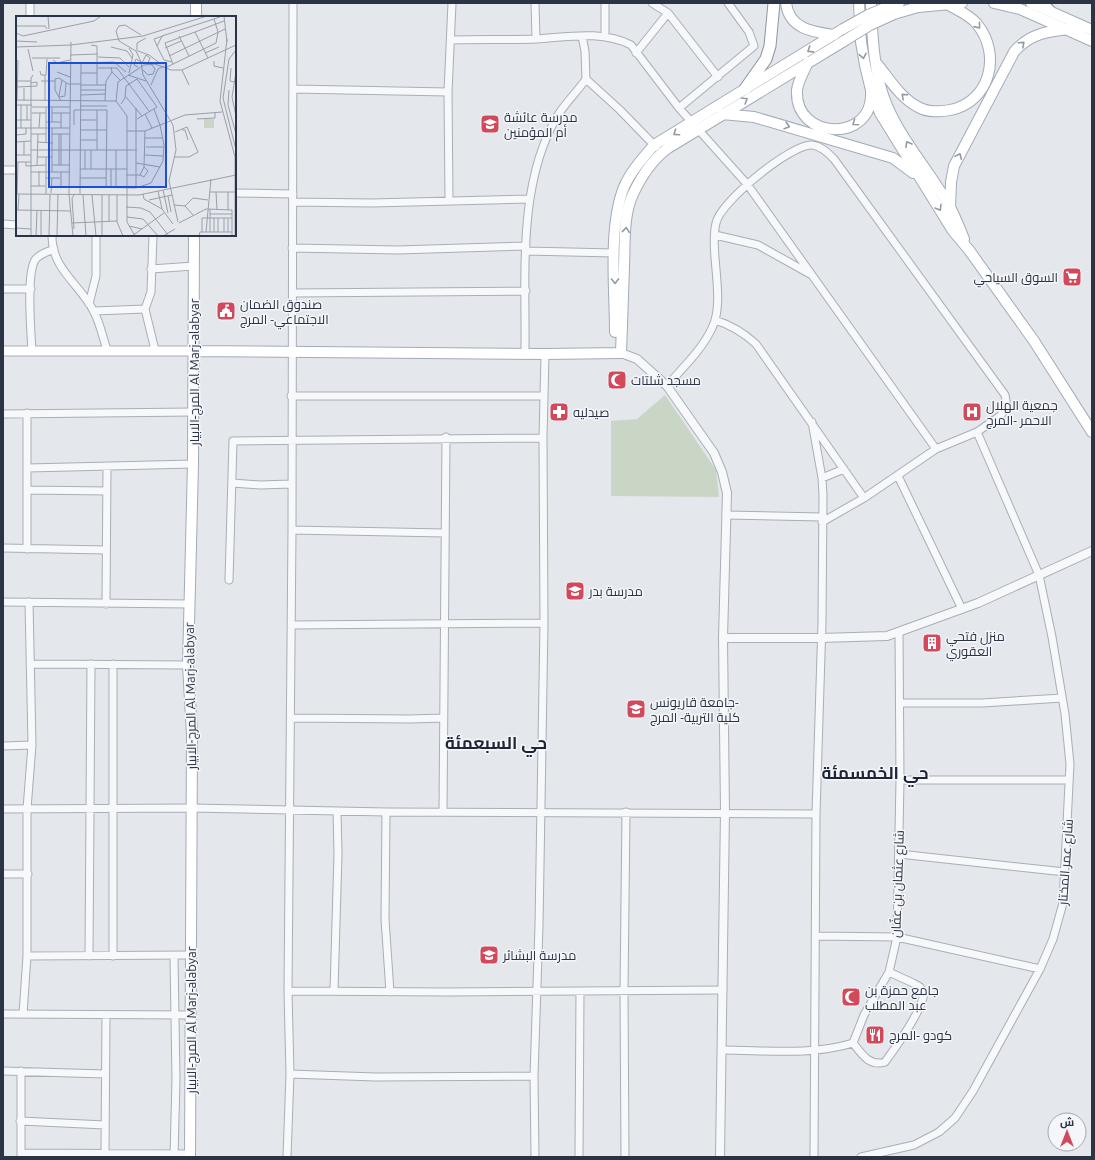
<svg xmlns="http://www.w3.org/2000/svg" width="1095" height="1160" font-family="Ubuntu,Cairo,sans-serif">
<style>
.green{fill:#c9d6c5}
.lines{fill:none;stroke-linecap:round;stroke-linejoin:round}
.minor-casing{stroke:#a9aeb7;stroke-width:9}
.tertiary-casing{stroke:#a9aeb7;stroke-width:10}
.secondary-casing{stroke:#a9aeb7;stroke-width:11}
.primary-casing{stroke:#a3abb8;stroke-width:12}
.trunk-casing{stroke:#8b94a3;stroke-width:13}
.minor{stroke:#f7f8fa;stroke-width:7}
.tertiary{stroke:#f7f8fa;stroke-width:8}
.secondary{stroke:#fff;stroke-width:9}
.primary{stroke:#fff;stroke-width:10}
.trunk{stroke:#fff;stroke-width:11}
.primary-bridge-casing{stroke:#a3abb8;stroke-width:12;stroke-linecap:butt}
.primary-bridge{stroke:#fff;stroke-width:10}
.oneway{stroke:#959aa2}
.labels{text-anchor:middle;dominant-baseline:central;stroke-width:3;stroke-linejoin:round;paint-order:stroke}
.poi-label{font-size:13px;fill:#2b3445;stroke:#f4f6f9;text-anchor:start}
.street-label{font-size:13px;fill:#2b3445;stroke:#f4f6f9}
.district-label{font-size:17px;font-weight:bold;fill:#1d2536;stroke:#f4f6f9}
.inset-road{fill:none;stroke:#9a9fa9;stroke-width:1}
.view{fill:#1d4ed8;fill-opacity:0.15;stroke:#1d4ed8;stroke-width:2}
.inset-edge{fill:none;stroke:#2b3445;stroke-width:2}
</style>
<rect width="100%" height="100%" fill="#e4e7ec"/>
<path class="green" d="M 665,395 L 716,470 L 719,497 L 611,496 L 611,421 L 637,419 Z"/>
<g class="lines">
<defs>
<path id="minor" d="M 535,3 L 536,39
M 652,3 L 668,13 L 718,77
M 30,17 L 30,3
M 582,36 L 585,51 L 586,79 L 620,110 L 656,147
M 605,36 L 605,3
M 452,40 C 480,39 509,40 537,39 C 568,37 602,30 631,45 L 679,108 L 747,184 L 936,449
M 636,53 L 668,13
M 293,89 L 448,92
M 679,108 L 754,46 L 749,32 L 728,3
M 3,170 L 17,170
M 235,193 L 293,194
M 449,200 L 448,92 L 452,3
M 293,202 L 372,203 L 530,199
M 3,224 L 17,225
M 52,235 C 51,269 81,285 94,312 C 100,323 103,338 107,350
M 715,235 L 758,245 L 810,274
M 292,248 L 398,250 L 526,246
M 526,251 L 614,253
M 151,269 L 194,266
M 3,289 L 31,289
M 293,293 L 526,291
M 89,304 L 96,276 L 96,235
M 145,309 L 155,350
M 94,311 L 145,309 L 151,292 L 153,235
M 715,320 C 731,325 744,333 756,344 L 864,498
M 32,351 C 31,332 26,275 35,260 C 39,254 47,252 54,249
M 525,353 C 526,276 517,183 558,115 C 566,102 577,92 586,79
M 667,386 C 682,368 702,350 712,328 C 726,300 709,253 716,223 C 720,202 791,144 812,145 C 821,146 828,153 834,159 L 1005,395 L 1007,407 L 1000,416 L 977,432 L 936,449 L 864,498 L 822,522
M 291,396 L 544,396
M 27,413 L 27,549
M 3,414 L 193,412
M 812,422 L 822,478 L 823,495 L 822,622 L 816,814 L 814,1157
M 543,438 L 545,354
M 28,468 L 193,464
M 898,476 L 962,609
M 822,478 L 844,469
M 232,483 L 260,485 L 291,484
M 28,490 L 107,491
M 726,515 L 822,517
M 292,530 L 444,533
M 3,548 L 106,550
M 229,580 L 233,441 L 543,438 L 544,623 L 539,925 L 534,1076 L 535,1157
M 3,602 L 189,604
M 106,604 L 107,467
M 291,625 L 544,623
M 30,664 L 188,665
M 113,664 L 113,956
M 900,703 L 982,703 L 1062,698
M 291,718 L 410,719 L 443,718
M 3,746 L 32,745
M 900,780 L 1069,780
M 3,809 L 191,808 L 386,812 L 816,814
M 386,812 L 385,919 L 390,992
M 443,812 L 446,437
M 899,854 L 1065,872
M 3,874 L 28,874
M 816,936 L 897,937 L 1040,969
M 27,956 L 191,955
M 89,956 L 91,664
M 288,991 L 448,992 L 723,990
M 334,991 L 338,854 L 337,811
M 3,1014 L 191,1015
M 23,1014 L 27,956 L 27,809 L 32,745 L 29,602
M 853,1043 C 861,1053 869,1067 885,1062 C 896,1047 922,1011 924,993 L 920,987 L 913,983 L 889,972
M 722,1050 C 765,1050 811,1056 853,1043 L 864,1015 L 889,972 L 897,937 L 900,780 L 899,632
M 3,1071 L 105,1074
M 290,1074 L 375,1077 L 534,1076
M 20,1121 L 105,1125
M 21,1153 L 190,1154
M 105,1154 L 106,1015
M 21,1157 L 21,1071
M 174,1157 L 176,1079 L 174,956
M 287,1157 L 290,1074 L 288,991 L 292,530 L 293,3
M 579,1157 L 580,991
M 625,1157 L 624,991 L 626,812
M 861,1157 L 914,1145 L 939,1132 L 955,1118 L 973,1091 L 1040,969 L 1053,939 L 1063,903 L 1070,764 L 1065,714 L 1052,637 L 1039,575 L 977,432"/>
<path id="tertiary" d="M 621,353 L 637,359 L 667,386 L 714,453 L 722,472 L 727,493 L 723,638 L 725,812 L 720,1157
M 723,638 L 820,638 L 887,636 L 978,603 L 1092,551"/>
<path id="secondary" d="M 3,351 L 194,351"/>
<path id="primary" d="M 786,3 C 789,29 813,32 834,35
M 859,3 L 861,42 L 865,65 L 871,90 L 880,113 L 953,231 L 969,250 L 1034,341 L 1092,432
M 871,3 C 872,30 873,58 880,85 C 892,132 928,167 951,209 C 956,219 960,229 964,239
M 994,3 L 1020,9 L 1092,41
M 1031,3 L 1092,30
M 890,6 L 899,3
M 894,14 L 918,7 L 962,3
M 196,17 L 196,3
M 808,62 C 804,71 798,81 797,90 C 794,141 874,143 871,92
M 878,65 C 890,80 901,99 920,108 C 928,112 941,112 950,110 C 990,102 1002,55 977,24 C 970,15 957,10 947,4
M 722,114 L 754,117 L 893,158 L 913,173
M 950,208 L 951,182 L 954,166 L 1014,52 C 1033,29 1058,31 1085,27
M 615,332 C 615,289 608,227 624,187 C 631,171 643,158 654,145 L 843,29
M 194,351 L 545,354 L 621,353 C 622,324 623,295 624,267 C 625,244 623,215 633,194 C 641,177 653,159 668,148 L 844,41
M 190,1157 L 192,735 L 188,665 L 193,464 L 194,235"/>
<path id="trunk" d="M 1040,3 L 1049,10
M 745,89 L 766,59 L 770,46 L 774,3"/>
</defs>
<use href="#minor" class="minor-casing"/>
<use href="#tertiary" class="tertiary-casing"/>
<use href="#secondary" class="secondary-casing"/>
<use href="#primary" class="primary-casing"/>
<use href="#trunk" class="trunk-casing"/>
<use href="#minor" class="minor"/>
<use href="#tertiary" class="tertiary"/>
<use href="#secondary" class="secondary"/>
<use href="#primary" class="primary"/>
<use href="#trunk" class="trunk"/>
<defs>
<path id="primary-bridge" d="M 843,29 L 868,15 L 890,6
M 844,41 L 870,25 L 894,14"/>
</defs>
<use href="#primary-bridge" class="primary-bridge-casing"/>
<use href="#primary-bridge" class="primary-bridge"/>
</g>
<defs><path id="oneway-chevron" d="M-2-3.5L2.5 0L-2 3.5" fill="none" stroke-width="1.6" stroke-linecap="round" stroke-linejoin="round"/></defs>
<g class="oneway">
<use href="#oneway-chevron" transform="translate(978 26) rotate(51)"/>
<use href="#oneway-chevron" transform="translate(1022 44) rotate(-42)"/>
<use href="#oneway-chevron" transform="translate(810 50) rotate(147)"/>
<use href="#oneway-chevron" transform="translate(863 56) rotate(79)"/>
<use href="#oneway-chevron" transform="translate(904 96) rotate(-138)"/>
<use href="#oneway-chevron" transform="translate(745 100) rotate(-31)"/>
<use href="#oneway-chevron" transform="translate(855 123) rotate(145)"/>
<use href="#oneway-chevron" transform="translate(787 126) rotate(17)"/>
<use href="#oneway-chevron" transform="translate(676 133) rotate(146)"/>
<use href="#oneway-chevron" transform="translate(908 144) rotate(-119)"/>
<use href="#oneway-chevron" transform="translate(959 156) rotate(-66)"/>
<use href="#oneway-chevron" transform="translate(939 208) rotate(59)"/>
<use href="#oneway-chevron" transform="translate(626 230) rotate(-84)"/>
<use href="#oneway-chevron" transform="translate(615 281) rotate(89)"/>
</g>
<defs>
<symbol id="school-square" viewBox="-11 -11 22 22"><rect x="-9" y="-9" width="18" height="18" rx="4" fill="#d1495b" stroke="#f4f6f9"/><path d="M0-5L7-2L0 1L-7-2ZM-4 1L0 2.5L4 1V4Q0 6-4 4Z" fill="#fff"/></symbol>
<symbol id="supermarket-square" viewBox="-11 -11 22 22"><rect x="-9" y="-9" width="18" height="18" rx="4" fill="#d1495b" stroke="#f4f6f9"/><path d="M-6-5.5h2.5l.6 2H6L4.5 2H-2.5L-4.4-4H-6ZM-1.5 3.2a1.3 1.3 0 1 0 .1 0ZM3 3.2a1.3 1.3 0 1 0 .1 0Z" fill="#fff"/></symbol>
<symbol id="civic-square" viewBox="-11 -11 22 22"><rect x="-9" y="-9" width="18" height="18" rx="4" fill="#d1495b" stroke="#f4f6f9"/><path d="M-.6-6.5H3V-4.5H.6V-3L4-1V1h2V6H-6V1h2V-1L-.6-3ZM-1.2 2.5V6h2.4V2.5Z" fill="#fff"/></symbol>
<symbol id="mosque-square" viewBox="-11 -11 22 22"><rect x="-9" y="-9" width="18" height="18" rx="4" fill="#d1495b" stroke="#f4f6f9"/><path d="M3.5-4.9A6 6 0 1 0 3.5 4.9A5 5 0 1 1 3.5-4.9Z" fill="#fff"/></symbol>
<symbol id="pharmacy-square" viewBox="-11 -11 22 22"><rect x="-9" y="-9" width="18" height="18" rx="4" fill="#d1495b" stroke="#f4f6f9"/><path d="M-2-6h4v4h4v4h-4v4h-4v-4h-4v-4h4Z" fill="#fff"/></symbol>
<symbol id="hospital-square" viewBox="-11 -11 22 22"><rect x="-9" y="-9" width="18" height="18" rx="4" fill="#d1495b" stroke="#f4f6f9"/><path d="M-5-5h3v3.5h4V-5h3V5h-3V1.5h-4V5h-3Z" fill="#fff"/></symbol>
<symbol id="building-square" viewBox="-11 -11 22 22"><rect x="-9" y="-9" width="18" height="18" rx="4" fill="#d1495b" stroke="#f4f6f9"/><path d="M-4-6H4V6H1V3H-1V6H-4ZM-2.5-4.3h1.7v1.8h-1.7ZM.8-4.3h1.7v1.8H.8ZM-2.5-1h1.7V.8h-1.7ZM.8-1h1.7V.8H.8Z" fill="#fff"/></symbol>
<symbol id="university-square" viewBox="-11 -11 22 22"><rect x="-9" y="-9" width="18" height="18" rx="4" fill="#d1495b" stroke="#f4f6f9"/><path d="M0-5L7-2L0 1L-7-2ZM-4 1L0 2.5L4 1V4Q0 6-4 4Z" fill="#fff"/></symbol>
<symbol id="restaurant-square" viewBox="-11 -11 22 22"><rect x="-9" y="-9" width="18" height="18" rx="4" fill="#d1495b" stroke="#f4f6f9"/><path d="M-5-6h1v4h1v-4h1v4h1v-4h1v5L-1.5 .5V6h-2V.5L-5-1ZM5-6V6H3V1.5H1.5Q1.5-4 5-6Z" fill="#fff"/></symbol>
</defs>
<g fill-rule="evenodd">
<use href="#school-square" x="479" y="113" width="22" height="22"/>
<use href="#supermarket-square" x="1061" y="266" width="22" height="22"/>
<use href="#civic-square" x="215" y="300" width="22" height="22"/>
<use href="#mosque-square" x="606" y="369" width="22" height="22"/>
<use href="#pharmacy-square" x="548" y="401" width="22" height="22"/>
<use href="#hospital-square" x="961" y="401" width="22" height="22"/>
<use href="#school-square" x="564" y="580" width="22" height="22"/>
<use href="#building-square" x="921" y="632" width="22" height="22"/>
<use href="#university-square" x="625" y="698" width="22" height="22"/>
<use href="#school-square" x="478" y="944" width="22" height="22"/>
<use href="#mosque-square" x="840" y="986" width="22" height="22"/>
<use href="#restaurant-square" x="864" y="1024" width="22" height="22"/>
</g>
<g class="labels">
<g class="poi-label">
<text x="504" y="117">مدرسة عائشة<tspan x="504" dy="15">أم المؤمنين</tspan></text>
<text x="1058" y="277" text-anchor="end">السوق السياحي</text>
<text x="240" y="304">صندوق الضمان<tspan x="240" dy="15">الاجتماعي- المرج</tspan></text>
<text x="631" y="380">مسجد شلتات</text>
<text x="986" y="405">جمعية الهلال<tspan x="986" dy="15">الاحمر -المرج</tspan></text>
<text x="573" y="412">صيدليه</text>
<text x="589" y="591">مدرسة بدر</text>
<text x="946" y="636">منزل فتحي<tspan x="946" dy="15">العقوري</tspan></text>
<text x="650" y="702">جامعة قاريونس-<tspan x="650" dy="15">كلية التربية- المرج</tspan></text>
<text x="503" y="955">مدرسة البشائر</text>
<text x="865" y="990">جامع حمزة بن<tspan x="865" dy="15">عبد المطلب</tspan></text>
<text x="889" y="1035">كودو -المرج</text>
</g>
<g class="street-label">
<text transform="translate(194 372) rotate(-90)">المرج-الابيار Al Marj-alabyar</text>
<text transform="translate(190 696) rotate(-91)">المرج-الابيار Al Marj-alabyar</text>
<text transform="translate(1065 862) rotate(-86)">شارع عمر المختار</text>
<text transform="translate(897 884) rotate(-88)">شارع عثمان بن عفّان</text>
<text transform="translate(191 1020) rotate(-90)">المرج-الابيار Al Marj-alabyar</text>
</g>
<g class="district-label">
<text x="496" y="742">حي السبعمئة</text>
<text x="875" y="772">حي الخمسمئة</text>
</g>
</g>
<g transform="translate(16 16)">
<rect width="220" height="220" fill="#e4e7ec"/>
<path d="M 188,103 L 198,103 L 198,112 L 188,112 Z" fill="#c9d6c5"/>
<path class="inset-road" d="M 13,0 L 26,0M 32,0 L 33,13M 208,0 L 211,26M 0,10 L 29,10 L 31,13M 179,16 L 208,5M 0,17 L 7,20 L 78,5 L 85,0M 125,19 L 109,9 L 103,10 L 100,15 L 103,25 L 120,35 L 125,46M 163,20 L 173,40M 211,23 L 204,85 L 219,141 L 219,220M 0,25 L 21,26M 55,26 L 53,178 L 57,220M 75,29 L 81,30 L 81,69M 141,30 L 138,23 L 147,20M 0,31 L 55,29 L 127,20 L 191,0M 95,31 L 111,35 L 116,42M 149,32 L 165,25M 12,33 L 17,55M 220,34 L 213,43 L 207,82 L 220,134M 121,35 L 121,27 L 130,22M 122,35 L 133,39 L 145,48M 189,37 L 203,31M 54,39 L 82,38M 153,40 L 209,13M 82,41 L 104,42 L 113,51M 16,42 L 44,42M 0,43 L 2,45 L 1,84M 37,44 L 41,47 L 54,44M 198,45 L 198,50 L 207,52M 156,46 L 148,44 L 141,30 L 146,20 L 204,1M 126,47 L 130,39 L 134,42 L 132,47M 157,48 L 149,27 L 179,16 L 192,42M 95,51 L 96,56 L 104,64M 122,51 L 118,49 L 120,43 L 125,46 L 127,59 L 157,109 L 160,134 L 153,165 L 162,206M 151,51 L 200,27 L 202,16 L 198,3M 82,52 L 101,52 L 133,95M 215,52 L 214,65 L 218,66M 127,54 L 132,59 L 137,58 L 139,53 L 135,48M 166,54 L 173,69M 24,55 L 25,59 L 30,59 L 31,43M 41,56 L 54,61M 220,56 L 216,81 L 220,100M 65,57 L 81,57M 113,57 L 117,39 L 113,32M 29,59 L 29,85M 112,59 L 130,65M 0,65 L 15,65M 25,65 L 39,65M 65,69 L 90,69M 135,69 L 142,53 L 148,50M 2,71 L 21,70 L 21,66 L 15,67M 8,72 L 8,85M 65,74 L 90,74M 213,74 L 212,89 L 220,118M 65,79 L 89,78M 43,80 L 46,64M 43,81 L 49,80 L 50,67M 110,81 L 126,100M 0,84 L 100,85 L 102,66 L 128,49 L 139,48 L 155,54 L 166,54 L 220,29M 45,85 L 39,74 L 39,63 L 43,62 L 52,68 L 65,68M 89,85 L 90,65 L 96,56M 100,85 L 111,100 L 111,206 L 119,220M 105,88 L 109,82 L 110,70 L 121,63 L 141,91 L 121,103M 0,89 L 16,89M 5,89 L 5,112M 11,89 L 11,104M 64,90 L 91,90M 16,91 L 54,91M 30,91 L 30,127M 36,91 L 36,106M 120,92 L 120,172M 16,97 L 30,97M 36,97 L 54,97M 129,98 L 136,112M 181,103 L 199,102 L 199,97M 0,104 L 15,104M 64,104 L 81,104M 30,106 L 45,106M 58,109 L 58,94 L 91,94 L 90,172M 0,112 L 53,112M 23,112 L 24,97M 45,112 L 45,97M 64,114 L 91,114M 166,114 L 169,114 L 172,124M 111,115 L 129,115 L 169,99 L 206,96M 15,118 L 30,118M 36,118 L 53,118M 45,118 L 45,149M 0,119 L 10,118 L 10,112M 129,122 L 147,122M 64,124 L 81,124M 0,126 L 15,125M 8,126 L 8,139M 21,126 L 37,127M 130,131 L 148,131M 15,134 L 121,134M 75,134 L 75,153M 81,134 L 81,94M 0,139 L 15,139M 129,139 L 147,140M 21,141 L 36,141M 30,141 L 30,178M 158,141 L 173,141 L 182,136 L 171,111 L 159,116M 0,146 L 15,146M 10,146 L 10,150 L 30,149M 120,147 L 144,151M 21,149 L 22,118M 36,149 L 53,149M 43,149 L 43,118M 64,153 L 111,153M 69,153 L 69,134M 15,156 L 54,156M 36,156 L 36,112M 110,159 L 124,159 L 128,151 L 129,115M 124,159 L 128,161 L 132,155 L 128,151M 29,162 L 44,162M 64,162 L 90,162M 15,170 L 29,170M 23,170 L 23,155M 35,171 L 53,171M 45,171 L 45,156M 64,171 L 120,172 L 135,167 L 147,145 L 148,129 L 144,109 L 138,93M 95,172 L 95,153M 100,172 L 100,134M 147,174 L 152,197M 142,175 L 146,193M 194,176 L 220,176M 200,176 L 201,194M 212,176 L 212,194M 35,177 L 36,162M 0,178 L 123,179 L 220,159M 1,178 L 2,146M 64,178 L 65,47 L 98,46 L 110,56M 127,178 L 128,183 L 146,193 L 157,208M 58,179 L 56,182 L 58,213M 67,179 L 70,220M 76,179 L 80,220M 93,179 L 93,205M 101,179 L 101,206 L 107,220M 152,180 L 155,196M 133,184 L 156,179M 158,189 L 169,190 L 177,199M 169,190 L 177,182 L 192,184M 110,191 L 125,192 L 134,196 L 153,220M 0,194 L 55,195M 2,194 L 3,178M 194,198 L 216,198M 111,201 L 127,203 L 142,220M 56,207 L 101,205M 163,207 L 190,193 L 216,194 L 216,220M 113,210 L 126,213M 0,212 L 15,213M 186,216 L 186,202 L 216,202M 190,216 L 195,163M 194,216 L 194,193M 198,216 L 198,202M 202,216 L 202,202M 208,216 L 208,202M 212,216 L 212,203M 15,220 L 15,62 L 17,59M 20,220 L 21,195M 25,220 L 25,195M 33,220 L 34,178M 41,220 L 42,178M 86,220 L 86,179M 116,220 L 148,197M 147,220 L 159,213M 183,220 L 184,216 L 216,216"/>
<path class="view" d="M 33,47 L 150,47 L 150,171 L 33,171 Z"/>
<rect width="220" height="220" class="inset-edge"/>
</g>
<rect width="1095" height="1160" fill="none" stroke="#2b3445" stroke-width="8"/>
<g transform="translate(1067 1132)"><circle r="19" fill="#f4f6f9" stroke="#a4a8b1"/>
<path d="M0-3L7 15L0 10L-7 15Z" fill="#d1495b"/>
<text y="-6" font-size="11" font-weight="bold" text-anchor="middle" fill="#2b3445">ش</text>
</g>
</svg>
